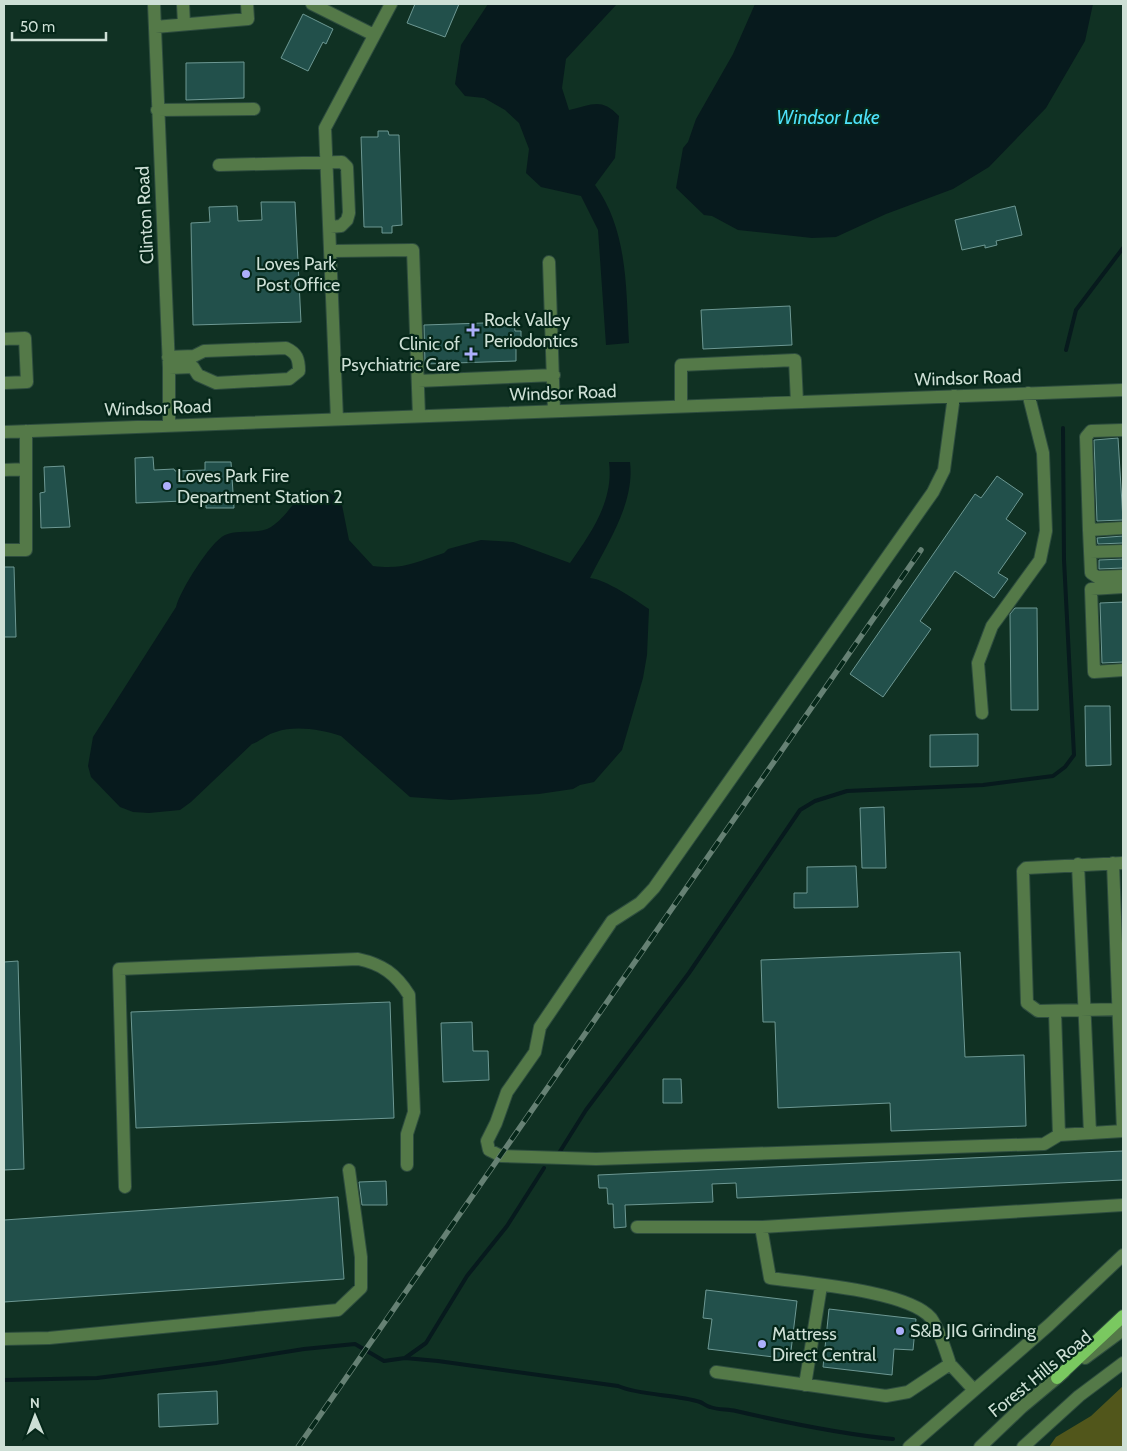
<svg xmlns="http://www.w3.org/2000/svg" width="1127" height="1451" font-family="Cabin,sans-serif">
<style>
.green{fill:#51561b}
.water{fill:#071a1d}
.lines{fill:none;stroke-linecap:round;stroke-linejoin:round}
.stream{stroke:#071a1d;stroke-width:4}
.building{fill:#22504b;stroke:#6d9893}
.minor-casing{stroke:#2e4d3f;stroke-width:14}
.major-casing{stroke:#2e4d3f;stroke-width:14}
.minor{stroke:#547948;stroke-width:12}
.major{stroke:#7ac860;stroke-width:12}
.rail-casing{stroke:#668174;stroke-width:5.5}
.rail{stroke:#052719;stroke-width:4;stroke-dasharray:11;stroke-linecap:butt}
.poi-dot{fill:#adaffb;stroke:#052719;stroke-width:2}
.labels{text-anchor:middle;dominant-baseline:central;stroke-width:4.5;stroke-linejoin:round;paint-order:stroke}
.street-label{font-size:18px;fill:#cddfd5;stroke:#052719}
.poi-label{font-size:18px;fill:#cddfd5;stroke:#052719;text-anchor:start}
.water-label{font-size:19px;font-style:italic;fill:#4ee1f9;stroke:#052719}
</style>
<rect width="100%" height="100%" fill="#103123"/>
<path class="green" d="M 1123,1386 L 1123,1447 L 1049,1447 L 1056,1437 L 1091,1416 Z"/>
<path class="water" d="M 488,4 L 617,4 L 566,59 L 562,88 L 569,110 C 592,105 601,97 619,116 L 615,158 L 595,185 C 628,230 626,289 629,343 L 606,345 L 598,230 L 581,196 L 541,187 L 526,173 L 529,149 L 519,123 L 505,110 L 484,98 L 465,96 L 455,84 L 461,45 Z
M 755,4 L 1093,4 L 1085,41 L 1046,108 L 989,167 L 953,189 L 886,214 L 836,237 L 812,238 L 738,230 L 712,216 L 704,215 L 676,188 L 683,148 L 688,142 L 696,119 L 733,54 Z
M 609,462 L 630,462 C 635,503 608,542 590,578 C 605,579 636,600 649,609 L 647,655 L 643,678 L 622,750 L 594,782 L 580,785 L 573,789 L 539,794 L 451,800 L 410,797 L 341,736 C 322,730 296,725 276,732 C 267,734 261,741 252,744 L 191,802 L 180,810 L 149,813 L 133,812 L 120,807 L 91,777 L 88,766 L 93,737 L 176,607 C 180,591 210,542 225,535 C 239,529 258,535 271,527 C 293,513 294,489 325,490 L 341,500 L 349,540 L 373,566 C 403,570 416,562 444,553 L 448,549 L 481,540 L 513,542 L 570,563 C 591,533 614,501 609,462 Z"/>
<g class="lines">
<path class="stream" d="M 1066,350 L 1076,310 L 1123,248
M 559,1153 L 586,1110 L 689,973 L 800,810 L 815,801 L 847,791 L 983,785 L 1053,776 L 1065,767 L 1074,755 L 1064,560 L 1063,428
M 405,1358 L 426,1343 L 467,1276 L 507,1226 L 544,1168
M 4,1380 L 97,1378 L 216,1363 L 304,1349 L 355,1344 L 384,1361 L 405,1358 L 438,1361 L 618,1386 C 641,1396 676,1394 700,1402 C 703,1403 706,1406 710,1407 C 718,1410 727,1409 736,1411 C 788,1423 840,1434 893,1439"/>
</g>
<path class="building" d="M 415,4 L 459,4 L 445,37 L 407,23 Z
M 303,14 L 333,29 L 326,44 L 323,42 L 308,71 L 281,58 Z
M 244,62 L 244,98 L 186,100 L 186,63 Z
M 378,131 L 388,131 L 389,135 L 399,135 L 402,225 L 392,226 L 392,233 L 382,233 L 382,227 L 364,227 L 361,137 L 378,137 Z
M 261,202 L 295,202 L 301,322 L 193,325 L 191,223 L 210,222 L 209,207 L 237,206 L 238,221 L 262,220 Z
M 1015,206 L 1022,235 L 996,241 L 997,245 L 985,248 L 985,245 L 962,250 L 955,220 Z
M 790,306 L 792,345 L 703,349 L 701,310 Z
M 514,322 L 515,331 L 521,331 L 521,342 L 516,342 L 516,361 L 425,364 L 424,325 Z
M 1118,438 L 1123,520 L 1097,521 L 1094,440 Z
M 153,457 L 154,470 L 174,469 L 175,471 L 205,470 L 205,462 L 231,462 L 234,508 L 206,508 L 206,500 L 136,503 L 135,458 Z
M 64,466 L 70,527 L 41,528 L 40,493 L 45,492 L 44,467 Z
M 997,476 L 1023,494 L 1006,519 L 1026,533 L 998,573 L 1008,579 L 994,598 L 955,571 L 920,621 L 931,629 L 883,697 L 850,674 L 975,494 L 981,498 Z
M 1123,536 L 1123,543 L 1098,544 L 1097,538 Z
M 1123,559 L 1123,568 L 1099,569 L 1099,560 Z
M 4,567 L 14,567 L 16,637 L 4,637 Z
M 1123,602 L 1123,662 L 1102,663 L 1100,603 Z
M 1015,608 L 1037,608 L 1038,710 L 1011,710 L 1010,614 Z
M 1085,706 L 1110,706 L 1111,765 L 1086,766 Z
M 978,734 L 978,766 L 930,767 L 930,735 Z
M 884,807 L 886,868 L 862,868 L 860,808 Z
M 856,866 L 858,907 L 794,908 L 794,893 L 807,893 L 807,867 Z
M 960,952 L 965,1057 L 1024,1055 L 1026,1126 L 891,1131 L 890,1103 L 778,1108 L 775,1022 L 763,1022 L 761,960 Z
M 18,961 L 24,1169 L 4,1170 L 4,962 Z
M 390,1002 L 394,1118 L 136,1128 L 131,1012 Z
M 472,1022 L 473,1051 L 488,1051 L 489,1080 L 443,1082 L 441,1023 Z
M 663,1079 L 681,1079 L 682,1103 L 663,1103 Z
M 1123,1151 L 1123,1180 L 737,1198 L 736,1183 L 712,1184 L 713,1202 L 625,1205 L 626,1227 L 614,1228 L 613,1204 L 608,1204 L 607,1188 L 599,1188 L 598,1175 Z
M 386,1181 L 387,1205 L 362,1205 L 359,1182 Z
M 338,1197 L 344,1279 L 4,1302 L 4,1220 Z
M 706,1290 L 797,1301 L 790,1359 L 708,1349 L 712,1319 L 703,1318 Z
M 829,1309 L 916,1319 L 913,1350 L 894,1349 L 892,1375 L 823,1367 Z
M 217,1391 L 218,1424 L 159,1427 L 158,1394 Z"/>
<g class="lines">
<defs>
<path id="minor" d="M 154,4 L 169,368 L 169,425
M 183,4 L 184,24
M 312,4 L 374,35
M 155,27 L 248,19 L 247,4
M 157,110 L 254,109
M 219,165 L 342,162 L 347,167 L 349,213 L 347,220 L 341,226 L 330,227
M 332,251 L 413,250 L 419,416
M 549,262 L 554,411
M 4,339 L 25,338 L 27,382 L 4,383
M 168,357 L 194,356 L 204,351 L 286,348 C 297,353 299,359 299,371 L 289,379 L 216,383 L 198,375 L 193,367 L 169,368
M 418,381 L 554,375
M 954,396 L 944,470 L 933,492 L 654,888 L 640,903 L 612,921 L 540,1027 L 535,1052 L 507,1092 L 496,1123 L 487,1141 L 489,1150 L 501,1156 L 596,1159 L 1044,1144 L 1059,1135 L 1055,1012
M 681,406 L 681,365 L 795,360 L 797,402
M 337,419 L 325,128 L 391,4
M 1123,430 L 1091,431 L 1086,437 L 1089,530 L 1123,528
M 4,432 L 1123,390
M 4,470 L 26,469
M 1089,530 L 1091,573 L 1097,577 L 1123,576
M 4,550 L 26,550 L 26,431
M 1090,552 L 1123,551
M 1123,587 L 1091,589 L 1094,672 L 1123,670
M 982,713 L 978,663 L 992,626 L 1040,560 L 1046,531 L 1043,453 L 1028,393
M 1113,863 L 1123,1131
M 1123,863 L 1026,868 L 1023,871 L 1027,1003 L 1038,1011 L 1123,1009
M 1078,864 L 1090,1133
M 1059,1135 L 1123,1131
M 125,1187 L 119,969 L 358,959 C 382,964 396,974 409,995 L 414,1112 L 407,1134 L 407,1165
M 637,1227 L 761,1227 L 770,1278 C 806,1283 909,1291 931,1318 C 940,1331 945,1349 950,1364
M 761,1227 L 1123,1205
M 4,1339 L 49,1338 L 338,1310 L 361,1288 L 361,1257 L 349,1170
M 1085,1358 L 1123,1330
M 716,1372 L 886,1396 L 908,1392 L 950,1364 L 974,1390
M 805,1385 L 821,1286
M 909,1447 L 1049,1325 L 1123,1255
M 980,1447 L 1022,1407 L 1064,1372
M 1023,1447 L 1079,1396 L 1123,1363"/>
<path id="major" d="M 1057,1378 L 1123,1316"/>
</defs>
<use href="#minor" class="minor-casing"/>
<use href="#major" class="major-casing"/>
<use href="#minor" class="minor"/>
<use href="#major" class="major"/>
<defs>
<path id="rail" d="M 298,1447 L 921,550"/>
</defs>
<use href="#rail" class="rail-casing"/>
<use href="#rail" class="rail"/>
</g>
<g class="poi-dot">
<circle cx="246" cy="274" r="5"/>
<path d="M470.5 322.5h5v5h5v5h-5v5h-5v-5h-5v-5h5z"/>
<path d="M468.5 346.5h5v5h5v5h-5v5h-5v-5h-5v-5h5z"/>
<circle cx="167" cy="486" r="5"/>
<circle cx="900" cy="1331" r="5"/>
<circle cx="762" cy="1344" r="5"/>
</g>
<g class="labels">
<g class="street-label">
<text transform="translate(145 215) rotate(-93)">Clinton Road</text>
<text transform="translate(968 378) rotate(-2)">Windsor Road</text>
<text transform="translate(563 393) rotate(-2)">Windsor Road</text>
<text transform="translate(158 408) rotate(-2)">Windsor Road</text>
<text transform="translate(1040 1374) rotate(-39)">Forest Hills Road</text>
</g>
<g class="poi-label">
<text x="256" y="264">Loves Park<tspan x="256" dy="21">Post Office</tspan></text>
<text x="484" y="320">Rock Valley<tspan x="484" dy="21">Periodontics</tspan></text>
<text x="460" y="344" text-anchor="end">Clinic of<tspan x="460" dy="21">Psychiatric Care</tspan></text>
<text x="177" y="476">Loves Park Fire<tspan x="177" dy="21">Department Station 2</tspan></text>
<text x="910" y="1331">S&amp;B JIG Grinding</text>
<text x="772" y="1334">Mattress<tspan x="772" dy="21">Direct Central</tspan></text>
</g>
<g class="water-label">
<text x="828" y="117">Windsor Lake</text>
</g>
</g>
<rect width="1127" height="1451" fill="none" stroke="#cddfd5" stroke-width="10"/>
<g transform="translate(35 1416) rotate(359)" stroke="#052719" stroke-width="4" paint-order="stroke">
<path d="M0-4L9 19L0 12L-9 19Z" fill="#cddfd5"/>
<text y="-8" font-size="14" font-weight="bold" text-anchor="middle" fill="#cddfd5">N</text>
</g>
<path d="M12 32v8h94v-8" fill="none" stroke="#cddfd5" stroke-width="2.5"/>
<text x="20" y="32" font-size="15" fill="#cddfd5" stroke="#052719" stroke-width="4" paint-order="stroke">50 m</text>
</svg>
